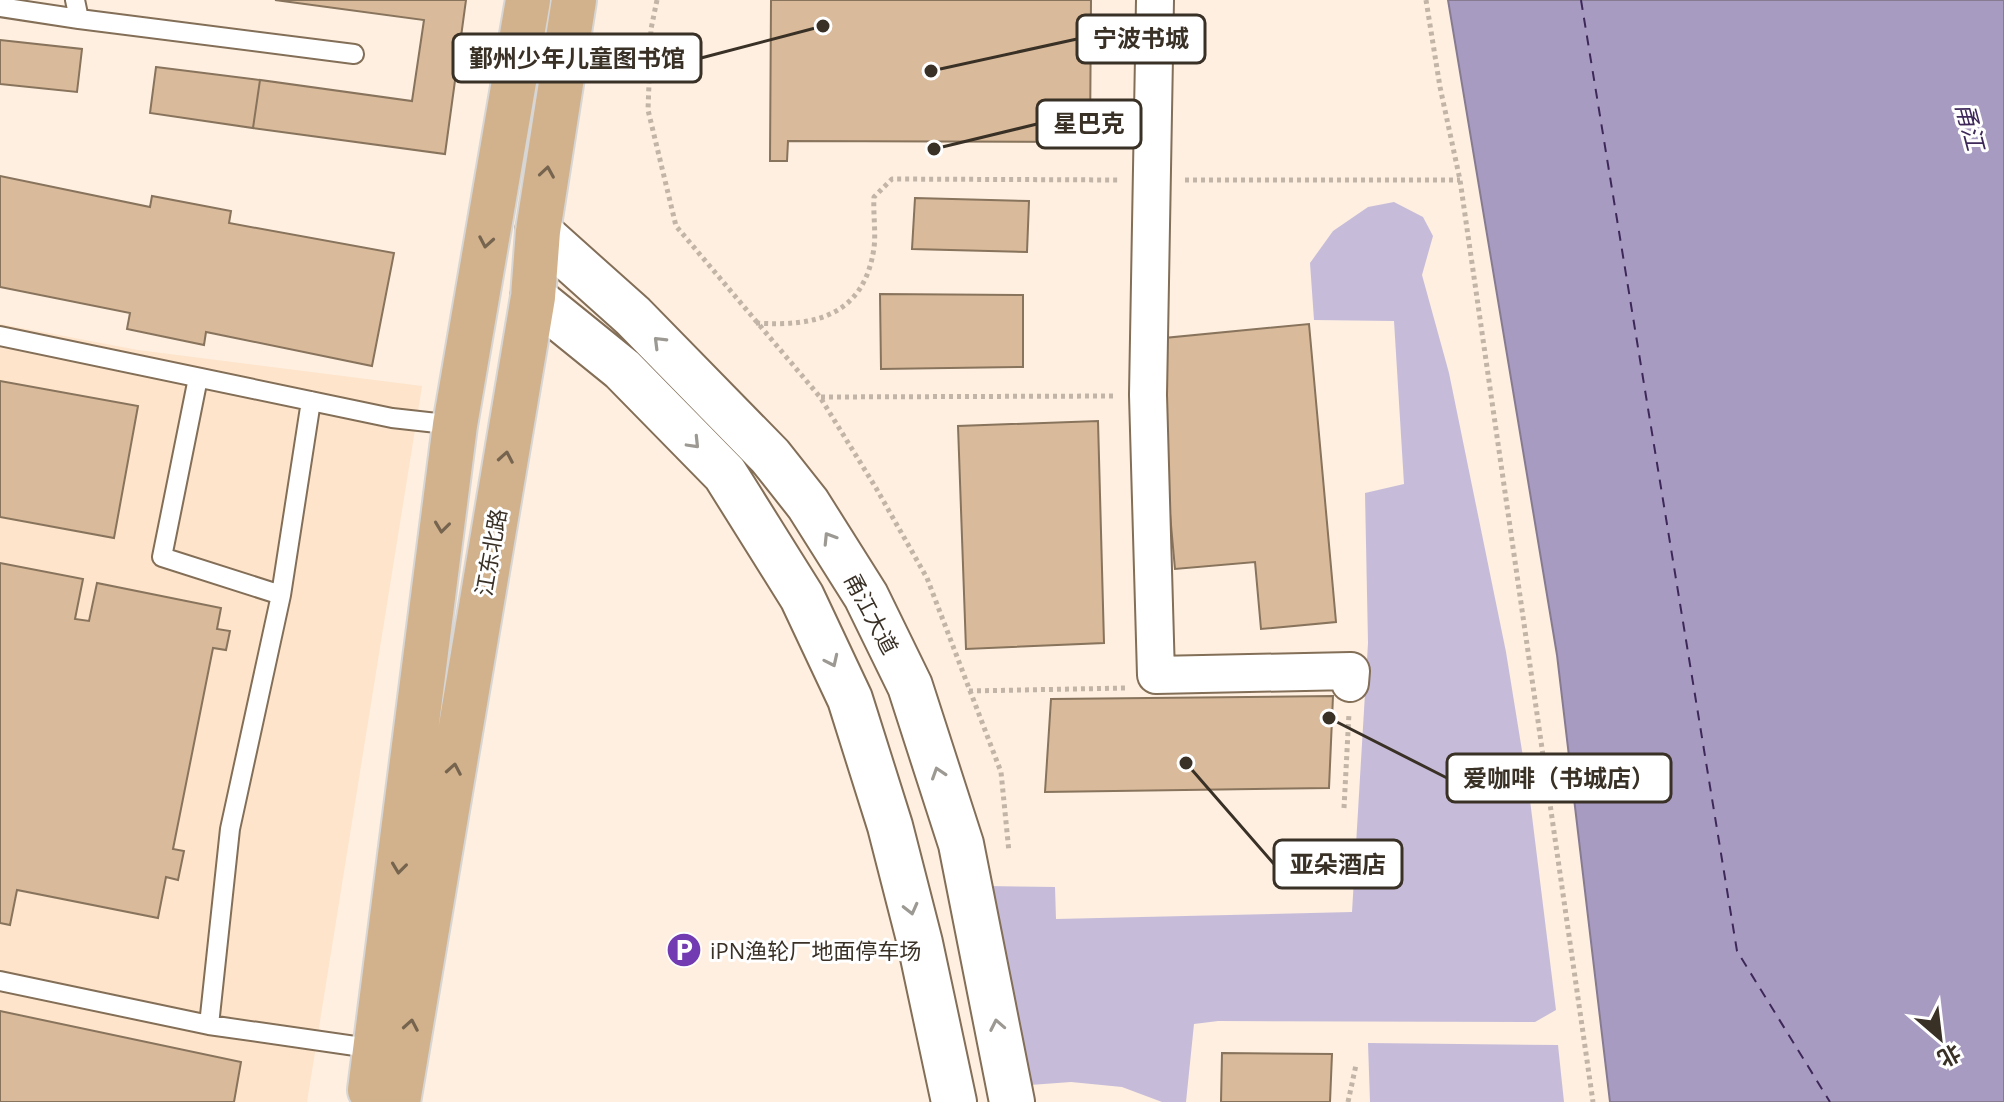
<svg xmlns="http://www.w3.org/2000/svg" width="2004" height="1102" font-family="'Open Sans','Noto Sans SC',sans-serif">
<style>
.built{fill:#fde4cb}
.green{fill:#c6bcd9}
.water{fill:#a89bc1;stroke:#877b92;stroke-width:2}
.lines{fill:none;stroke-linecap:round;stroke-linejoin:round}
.ferry{stroke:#3d2859;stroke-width:2;stroke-dasharray:10 8;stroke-linecap:butt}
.building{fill:#d9ba9a;stroke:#88735c;stroke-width:2}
.lane-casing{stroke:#836e57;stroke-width:22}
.street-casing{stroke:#836e57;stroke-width:40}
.secondary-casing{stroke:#836e57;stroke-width:48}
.primary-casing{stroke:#d7d6d4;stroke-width:48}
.path{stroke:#c2b5a7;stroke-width:5;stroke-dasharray:4 4;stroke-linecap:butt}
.lane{stroke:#fff;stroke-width:18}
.street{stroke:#fff;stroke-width:36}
.secondary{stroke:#fff;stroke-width:44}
.primary{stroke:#d1b28c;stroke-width:44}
.oneway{stroke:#76644f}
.oneway2{stroke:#9c9892}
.labels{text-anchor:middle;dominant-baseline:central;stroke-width:6;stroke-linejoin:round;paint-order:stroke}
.street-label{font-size:22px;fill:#393026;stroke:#fff}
.poi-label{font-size:22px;fill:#393026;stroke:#fff;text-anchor:start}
.water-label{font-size:24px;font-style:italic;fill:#3d2859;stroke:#fff}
.leader{fill:none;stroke:#393026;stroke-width:3}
.callout-dot{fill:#393026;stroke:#fff;stroke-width:3}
.callout{fill:#fff;stroke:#393026;stroke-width:3}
.callout-label{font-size:24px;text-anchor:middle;font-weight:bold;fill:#393026}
</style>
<rect width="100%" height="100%" fill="#feefe0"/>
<path class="built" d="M 0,324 L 138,350 L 422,386 L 307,1102 L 0,1102 Z"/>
<path class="green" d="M 1394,202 L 1423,217 L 1433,236 L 1422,275 L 1449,373 L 1506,652 L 1530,800 L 1556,1010 L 1535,1022 L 1218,1021 L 1194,1024 L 1186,1102 L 1162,1102 L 1122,1087 L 1071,1082 L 1030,1085 L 984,886 L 1055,887 L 1056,919 L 1352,912 L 1368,643 L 1365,493 L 1404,484 L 1394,321 L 1314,320 L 1310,263 L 1333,231 L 1368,207 Z
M 1368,1043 L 1558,1045 L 1564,1102 L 1370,1102 Z"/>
<path class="water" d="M 1448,0 L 2004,0 L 2004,1102 L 1610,1102 L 1557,655 Z"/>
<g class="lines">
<path class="ferry" d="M 1581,0 L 1737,951 L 1830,1102"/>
</g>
<path class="building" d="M 275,0 L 466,0 L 445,154 L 253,128 L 260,80 L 412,101 L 424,20 Z
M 771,0 L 1091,0 L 1090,142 L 788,141 L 787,161 L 770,161 Z
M 0,40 L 82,49 L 77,92 L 0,84 Z
M 156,67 L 260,80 L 253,128 L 150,113 Z
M 0,176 L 150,207 L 152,196 L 231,211 L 229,223 L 394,253 L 372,366 L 206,332 L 204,345 L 127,329 L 130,313 L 0,287 Z
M 915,198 L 1029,201 L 1027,252 L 912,249 Z
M 880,294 L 1023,295 L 1023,367 L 881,369 Z
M 1309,324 L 1336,622 L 1261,629 L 1255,562 L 1175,569 L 1154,339 Z
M 0,381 L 138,406 L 114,538 L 0,517 Z
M 1098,421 L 1104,643 L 966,649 L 958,426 Z
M 0,563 L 83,579 L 75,619 L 89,621 L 97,583 L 221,608 L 217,629 L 230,631 L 226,650 L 213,648 L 173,849 L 184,851 L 178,880 L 166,877 L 158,918 L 17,890 L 10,925 L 0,923 Z
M 1333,696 L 1329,788 L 1045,792 L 1051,699 Z
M 0,1011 L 241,1062 L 234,1102 L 0,1102 Z
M 1222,1053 L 1332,1054 L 1330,1102 L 1221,1102 Z"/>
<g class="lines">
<defs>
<path id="lane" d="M 75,0 L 79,19 L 354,54
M 0,7 L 79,19
M 0,336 L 392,418 L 455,425
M 198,378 L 162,557 L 281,595
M 0,981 L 209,1025 L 376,1049
M 209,1025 L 230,829 L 281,595 L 311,401"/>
<path id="street" d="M 1155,0 L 1148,395 L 1156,675 L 1351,671 L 1350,683"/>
<path id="secondary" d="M 538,231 L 633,316 L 770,456 L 808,504 L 866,596 L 910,686 L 961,844 L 1012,1102
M 533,297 L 622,369 L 725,474 L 802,597 L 850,699 L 890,826 L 920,943 L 954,1102"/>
<path id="primary" d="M 370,1090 L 455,425 L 528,0
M 398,1102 L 533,297 L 538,231 L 574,0"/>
</defs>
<use href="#lane" class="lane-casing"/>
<use href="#street" class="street-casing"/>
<use href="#secondary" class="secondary-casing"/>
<use href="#primary" class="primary-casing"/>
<path class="path" d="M 657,0 L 651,29 L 648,110 L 676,226 L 820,397 L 876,488 L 927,578 L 1001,772 L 1009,852
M 1426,0 L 1440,87 L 1460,180 L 1593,1102
M 1185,180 L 1460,180
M 756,323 C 815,327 864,316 874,248 C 876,232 873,213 874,197 L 892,179 L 1119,180
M 821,397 L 1115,396
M 969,691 L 1126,688
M 1344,808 L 1349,713
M 1348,1102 L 1356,1065"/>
<use href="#lane" class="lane"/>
<use href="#street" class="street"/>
<use href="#secondary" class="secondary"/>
<use href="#primary" class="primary"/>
</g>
<defs><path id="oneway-chevron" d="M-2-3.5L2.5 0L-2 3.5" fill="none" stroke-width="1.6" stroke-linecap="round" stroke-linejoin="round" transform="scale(2)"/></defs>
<g class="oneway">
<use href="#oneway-chevron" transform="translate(547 172) rotate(-81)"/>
<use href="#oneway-chevron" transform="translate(486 242) rotate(100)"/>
<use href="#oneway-chevron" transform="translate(506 457) rotate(-80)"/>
<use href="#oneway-chevron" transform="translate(442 527) rotate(97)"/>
<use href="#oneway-chevron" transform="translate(454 769) rotate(-80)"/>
<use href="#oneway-chevron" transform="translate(399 868) rotate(97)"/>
<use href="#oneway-chevron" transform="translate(411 1025) rotate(-80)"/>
</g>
<g class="oneway2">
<use href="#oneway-chevron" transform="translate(659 342) rotate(-135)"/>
<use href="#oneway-chevron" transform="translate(694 443) rotate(46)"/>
<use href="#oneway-chevron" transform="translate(829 538) rotate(-122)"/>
<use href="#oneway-chevron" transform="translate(832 661) rotate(65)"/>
<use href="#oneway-chevron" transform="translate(938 773) rotate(-108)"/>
<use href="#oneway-chevron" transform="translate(911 909) rotate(76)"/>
<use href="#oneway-chevron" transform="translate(997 1025) rotate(-101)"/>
</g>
<defs>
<symbol id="parking-disc" viewBox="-11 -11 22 22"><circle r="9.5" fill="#723bb2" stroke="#fff"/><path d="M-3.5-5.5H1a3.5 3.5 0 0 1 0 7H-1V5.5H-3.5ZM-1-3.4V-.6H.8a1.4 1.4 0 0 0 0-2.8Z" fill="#fff"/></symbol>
</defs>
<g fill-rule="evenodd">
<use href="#parking-disc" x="664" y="930" width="40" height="40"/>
</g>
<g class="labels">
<g class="street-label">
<text transform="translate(490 552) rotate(-80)">江东北路</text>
<text transform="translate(872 613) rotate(62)">甬江大道</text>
</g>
<g class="poi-label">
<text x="710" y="950">iPN渔轮厂地面停车场</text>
</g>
<g class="water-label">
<text transform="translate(1971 126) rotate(75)">甬江</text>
</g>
</g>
<path class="leader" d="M931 71L1077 39M823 26L701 58M934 149L1037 124M1329 718L1447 778M1186 763L1274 864"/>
<g class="callout-dot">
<circle cx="931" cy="71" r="8"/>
<circle cx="823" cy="26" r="8"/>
<circle cx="934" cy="149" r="8"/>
<circle cx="1329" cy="718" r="8"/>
<circle cx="1186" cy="763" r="8"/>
</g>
<g class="callout">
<rect x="1077" y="15" width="128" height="48" rx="8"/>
<rect x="453" y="34" width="248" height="48" rx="8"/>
<rect x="1037" y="100" width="104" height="48" rx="8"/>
<rect x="1447" y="754" width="224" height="48" rx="8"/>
<rect x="1274" y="840" width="128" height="48" rx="8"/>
</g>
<g class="callout-label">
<text x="1141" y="47">宁波书城</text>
<text x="577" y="67">鄞州少年儿童图书馆</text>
<text x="1089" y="132">星巴克</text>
<text x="1559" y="787">爱咖啡（书城店）</text>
<text x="1338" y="873">亚朵酒店</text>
</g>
<g transform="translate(1940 1038) rotate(152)" stroke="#ffffff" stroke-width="6" paint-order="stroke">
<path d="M0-6L14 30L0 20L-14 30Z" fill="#393026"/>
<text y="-12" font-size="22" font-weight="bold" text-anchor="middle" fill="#393026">北</text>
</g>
</svg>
